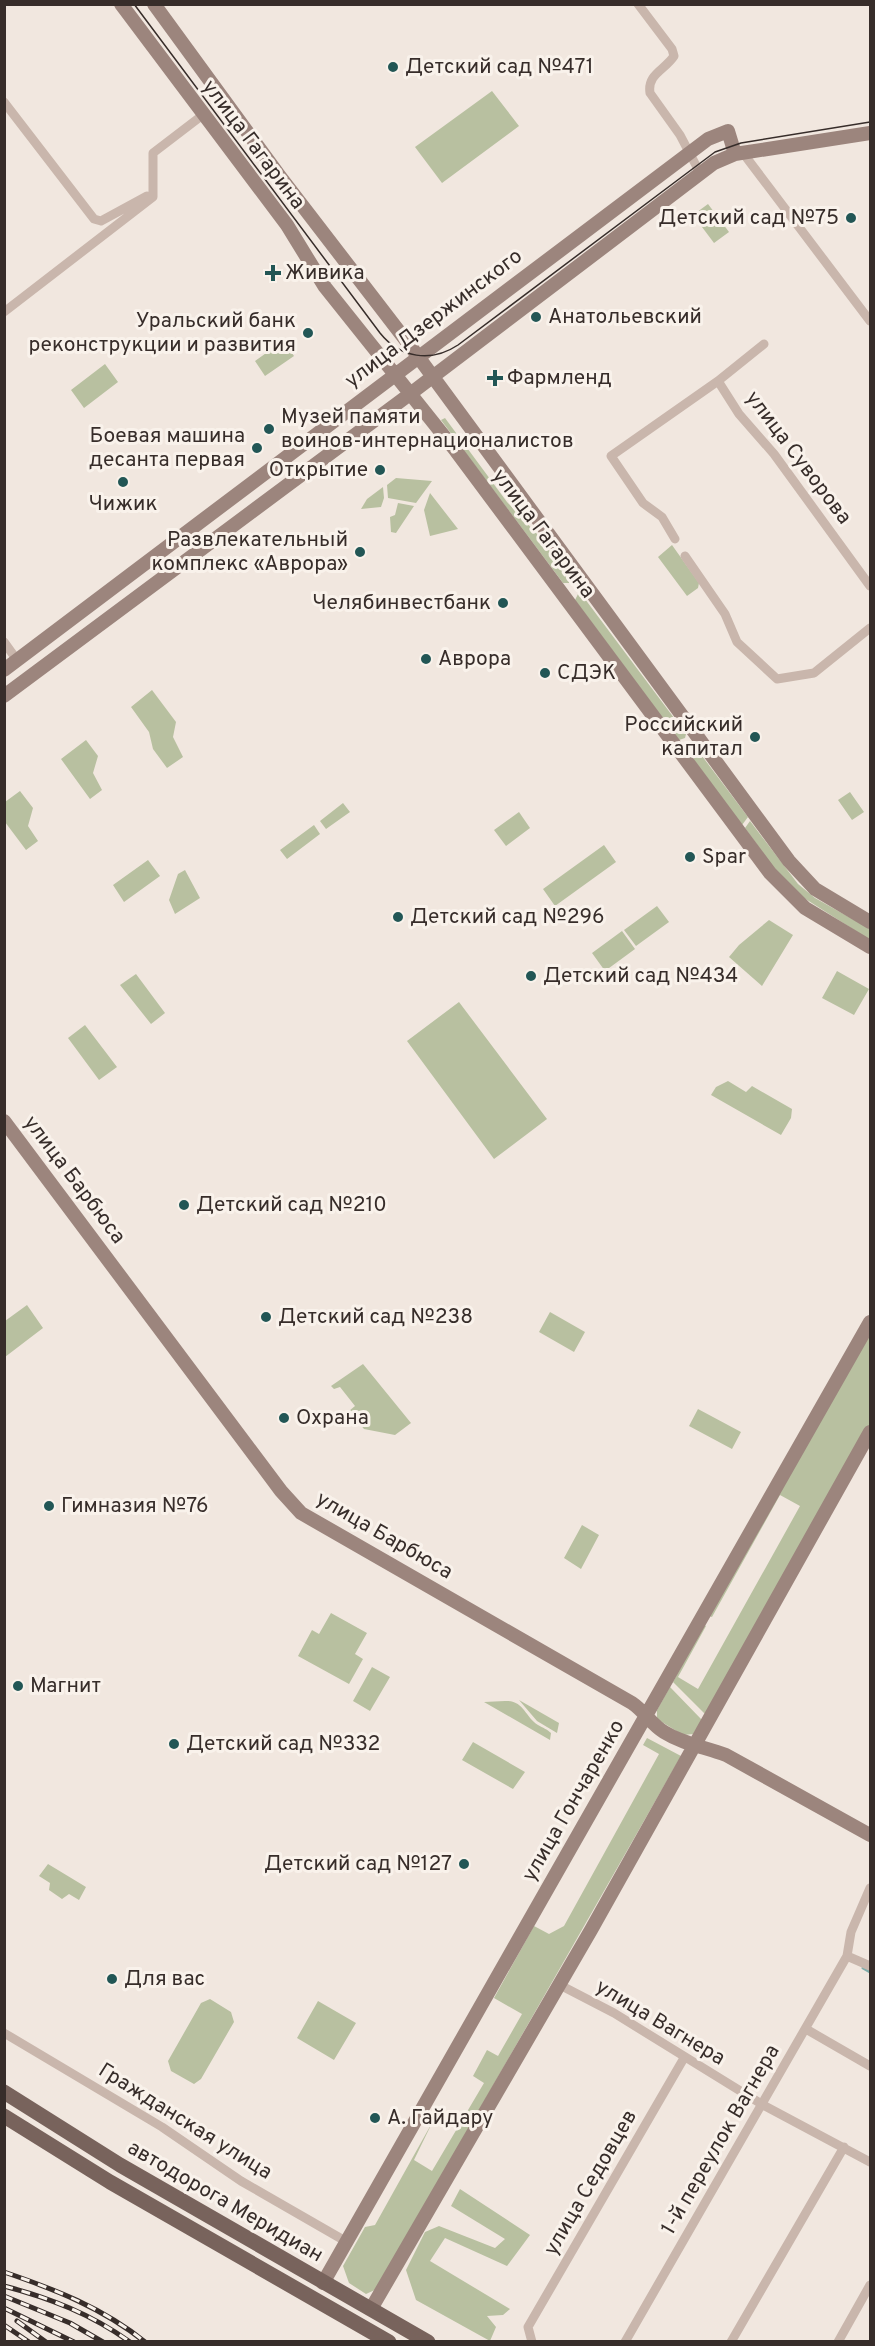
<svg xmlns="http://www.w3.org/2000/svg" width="875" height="2346" font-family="Overpass,sans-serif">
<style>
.green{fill:#b8c0a0}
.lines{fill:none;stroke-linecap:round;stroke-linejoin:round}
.stream{stroke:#80adaa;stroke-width:3}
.street{stroke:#c9b6ac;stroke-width:9}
.secondary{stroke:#9c857d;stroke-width:14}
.primary{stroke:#78635c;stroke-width:15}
.tram{stroke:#372d2a;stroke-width:1.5}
.rail-casing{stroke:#372d2a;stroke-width:5}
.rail{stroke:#f9f2eb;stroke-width:3;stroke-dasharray:9;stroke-linecap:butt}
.poi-dot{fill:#225655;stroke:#f9f2eb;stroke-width:2}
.labels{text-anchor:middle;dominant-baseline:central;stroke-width:6;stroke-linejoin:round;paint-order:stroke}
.poi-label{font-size:21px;fill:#372d2a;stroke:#f9f2eb;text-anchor:start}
.street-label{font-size:21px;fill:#372d2a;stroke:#f9f2eb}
</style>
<rect width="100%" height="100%" fill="#f1e7df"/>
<path class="green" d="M 492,91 L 519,126 L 442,183 L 415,147 Z
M 708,204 L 729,232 L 714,243 L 693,215 Z
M 283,341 L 294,356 L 265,376 L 255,361 Z
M 105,364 L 118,382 L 84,408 L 71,390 Z
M 445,418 L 507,502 L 537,534 L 570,578 L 569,583 L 563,583 L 441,420 Z
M 396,478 L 432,481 L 416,503 L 388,498 L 387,485 Z
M 383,487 L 384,498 L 381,507 L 361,509 L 367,499 Z
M 430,493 L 458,529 L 430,536 L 424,510 Z
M 398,503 L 414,506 L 396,533 L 391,532 L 390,517 L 395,515 Z
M 672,545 L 699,583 L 698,588 L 687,596 L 658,557 Z
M 578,594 L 582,595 L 686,734 L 685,738 L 679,740 L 575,600 Z
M 152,690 L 176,722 L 173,737 L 183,757 L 167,768 L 153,749 L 149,732 L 131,707 Z
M 86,740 L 98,756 L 93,773 L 102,790 L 90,799 L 61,759 Z
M 699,752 L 748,817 L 742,825 L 694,760 L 693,754 Z
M 20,791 L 33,808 L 28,826 L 38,841 L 26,850 L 5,822 L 5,802 Z
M 850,792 L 864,812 L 852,820 L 838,800 Z
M 343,803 L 350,812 L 326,829 L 320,821 Z
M 519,812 L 530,828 L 506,846 L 494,830 Z
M 750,821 L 798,884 L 815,898 L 870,929 L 870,940 L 804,898 L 776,871 L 745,828 Z
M 314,825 L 320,834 L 287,859 L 280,850 Z
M 604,845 L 616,862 L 555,906 L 543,889 Z
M 148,860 L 160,876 L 124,902 L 113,885 Z
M 185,870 L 200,898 L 175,914 L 169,900 L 178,874 Z
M 657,906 L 669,922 L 636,946 L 624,930 Z
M 769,920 L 793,935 L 762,986 L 729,957 L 739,945 Z
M 622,931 L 635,949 L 605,971 L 592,953 Z
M 837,971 L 869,989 L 854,1015 L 822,998 Z
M 136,974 L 165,1013 L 151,1024 L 120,985 Z
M 459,1002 L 547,1119 L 494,1159 L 407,1041 Z
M 85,1025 L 117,1067 L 99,1080 L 68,1038 Z
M 728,1081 L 746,1092 L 752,1086 L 792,1109 L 791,1118 L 781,1135 L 711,1095 L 716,1087 Z
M 27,1305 L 43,1328 L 5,1357 L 5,1321 Z
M 550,1312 L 585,1332 L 574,1352 L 539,1332 Z
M 870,1332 L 870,1430 L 705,1714 L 673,1682 L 704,1625 L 706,1626 L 678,1677 L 698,1689 L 800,1506 L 780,1495 L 712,1617 L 709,1616 Z
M 363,1364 L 411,1423 L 395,1435 L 364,1429 L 349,1411 L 355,1406 L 340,1387 L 334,1389 L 331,1386 Z
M 698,1409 L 741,1432 L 732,1449 L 689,1426 Z
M 582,1525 L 599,1535 L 581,1569 L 564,1558 Z
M 331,1613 L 367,1633 L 355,1654 L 363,1659 L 349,1684 L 298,1656 L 312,1630 L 319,1634 Z
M 372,1667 L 390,1677 L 370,1711 L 353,1701 Z
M 670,1687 L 702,1720 L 693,1734 L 683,1735 L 657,1719 L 657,1710 Z
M 519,1700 L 559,1723 L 557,1733 L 537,1721 Z
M 505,1701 C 524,1700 525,1717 538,1725 C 543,1728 547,1729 551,1733 L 550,1740 L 484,1702 Z
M 647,1738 L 681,1756 L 377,2289 L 366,2294 L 349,2283 L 343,2266 L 365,2227 L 375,2225 L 433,2121 L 414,2160 L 432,2171 L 484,2083 L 473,2076 L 487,2050 L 498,2056 L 522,2014 L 494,1998 L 534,1926 L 549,1934 L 564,1926 L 659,1754 L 643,1745 Z
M 473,1742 L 525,1772 L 513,1789 L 462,1760 Z
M 48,1864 L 86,1887 L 79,1900 L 69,1894 L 62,1899 L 49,1890 L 50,1883 L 39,1876 Z
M 210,1999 L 231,2012 L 234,2022 L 201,2079 L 194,2084 L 171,2071 L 168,2061 L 201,2003 Z
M 318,2001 L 356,2023 L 334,2060 L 297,2038 Z
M 460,2189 L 530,2235 L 507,2266 L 445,2238 L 430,2261 L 510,2309 L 503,2315 L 487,2316 L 496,2327 L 490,2341 L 416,2300 L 406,2270 L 425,2232 L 439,2226 L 495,2248 L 505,2239 L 451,2206 Z"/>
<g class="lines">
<path class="stream" d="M 863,1968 L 870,1972"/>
<path class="street" d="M 638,4 L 672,49 L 674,56 C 665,70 647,74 650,93 L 680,135 L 700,173
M 4,102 L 94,219 L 101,221 L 147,196
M 743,153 L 870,321
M 4,312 L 153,197 L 153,153 L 204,114
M 718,381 L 739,414 L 774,454 L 870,586
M 675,539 L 662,517 L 643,503 L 611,456 L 718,381 L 764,344
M 685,556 L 725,614 L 737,642 L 777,679 L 814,673 L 870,628
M 4,642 L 17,660
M 847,1956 L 870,1966
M 558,1984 L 614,2013 L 763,2105 L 870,2162
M 806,2029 L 870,2066
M 4,2033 L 162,2127 L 241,2181 L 347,2242
M 532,2342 L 528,2327 L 684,2058
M 625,2342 L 847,1956 L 851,1932 L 870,1888
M 731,2342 L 844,2147
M 838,2342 L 870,2285"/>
<path class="secondary" d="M 121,4 L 287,225 L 325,287 L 456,451 L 770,873 L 805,908 L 870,947
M 154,4 L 278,174 L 411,347 L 789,861 L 815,889 L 870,922
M 4,670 L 708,139 L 728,131 L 735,154
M 4,696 L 410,394 L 714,163 L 735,154 L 870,133
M 4,1121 L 281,1491 L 301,1513 L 632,1703 C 644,1711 651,1724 664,1732 C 683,1744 705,1747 726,1755 L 870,1835
M 323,2283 L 870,1322
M 371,2309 L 591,1930 L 870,1432"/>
<path class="primary" d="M 4,2092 L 120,2165 L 428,2342
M 4,2116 L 110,2182 L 389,2342"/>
<path class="tram" d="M 134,4 L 380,333 C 400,358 431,363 458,345 L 715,152 L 741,143 L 870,122"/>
<defs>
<path id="rail" d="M 4,2272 C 54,2289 103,2308 145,2342
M 4,2286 C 50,2298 91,2314 130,2342
M 4,2296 L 70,2323 L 103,2342
M 4,2308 L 74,2342
M 17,2321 L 46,2342
M 4,2325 L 29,2342"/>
</defs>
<use href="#rail" class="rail-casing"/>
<use href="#rail" class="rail"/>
</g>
<g class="poi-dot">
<circle cx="393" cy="67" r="6"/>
<circle cx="851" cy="218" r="6"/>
<path d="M270 264h6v6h6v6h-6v6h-6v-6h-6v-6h6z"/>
<circle cx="536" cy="317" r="6"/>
<circle cx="308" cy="333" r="6"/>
<path d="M492 369h6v6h6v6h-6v6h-6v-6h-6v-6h6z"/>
<circle cx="269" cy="429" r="6"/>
<circle cx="257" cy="448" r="6"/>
<circle cx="380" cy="470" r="6"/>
<circle cx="123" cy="482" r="6"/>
<circle cx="360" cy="552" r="6"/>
<circle cx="503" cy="603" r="6"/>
<circle cx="426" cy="659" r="6"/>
<circle cx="545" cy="673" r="6"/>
<circle cx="755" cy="737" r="6"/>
<circle cx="690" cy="857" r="6"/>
<circle cx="398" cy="917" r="6"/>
<circle cx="531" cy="976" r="6"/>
<circle cx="184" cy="1205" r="6"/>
<circle cx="266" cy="1317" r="6"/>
<circle cx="284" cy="1418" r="6"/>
<circle cx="49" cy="1506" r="6"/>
<circle cx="18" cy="1686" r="6"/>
<circle cx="174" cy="1744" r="6"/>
<circle cx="464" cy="1864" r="6"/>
<circle cx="112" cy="1979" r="6"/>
<circle cx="375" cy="2118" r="6"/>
</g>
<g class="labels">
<g class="poi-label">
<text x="405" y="67">Детский сад №471</text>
<text x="839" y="218" text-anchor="end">Детский сад №75</text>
<text x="285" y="273">Живика</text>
<text x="548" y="317">Анатольевский</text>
<text x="296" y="321" text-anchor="end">Уральский банк<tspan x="296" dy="24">реконструкции и развития</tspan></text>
<text x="507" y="378">Фармленд</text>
<text x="281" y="417">Музей памяти<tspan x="281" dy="24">воинов-интернационалистов</tspan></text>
<text x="245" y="436" text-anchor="end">Боевая машина<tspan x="245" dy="24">десанта первая</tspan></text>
<text x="368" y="470" text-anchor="end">Открытие</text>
<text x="123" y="504" text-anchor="middle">Чижик</text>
<text x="348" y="540" text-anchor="end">Развлекательный<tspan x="348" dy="24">комплекс «Аврора»</tspan></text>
<text x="491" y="603" text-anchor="end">Челябинвестбанк</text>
<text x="438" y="659">Аврора</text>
<text x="557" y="673">СДЭК</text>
<text x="743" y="725" text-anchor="end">Российский<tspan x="743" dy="24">капитал</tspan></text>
<text x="702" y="857">Spar</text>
<text x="410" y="917">Детский сад №296</text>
<text x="543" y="976">Детский сад №434</text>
<text x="196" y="1205">Детский сад №210</text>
<text x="278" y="1317">Детский сад №238</text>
<text x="296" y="1418">Охрана</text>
<text x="61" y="1506">Гимназия №76</text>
<text x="30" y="1686">Магнит</text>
<text x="186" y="1744">Детский сад №332</text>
<text x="452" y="1864" text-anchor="end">Детский сад №127</text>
<text x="124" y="1979">Для вас</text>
<text x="387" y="2118">А. Гайдару</text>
</g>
<g class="street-label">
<text transform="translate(253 145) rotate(53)">улица Гагарина</text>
<text transform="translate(434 319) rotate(-37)">улица Дзержинского</text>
<text transform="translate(798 458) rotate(53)">улица Суворова</text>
<text transform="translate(543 534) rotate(53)">улица Гагарина</text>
<text transform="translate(74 1180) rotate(53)">улица Барбюса</text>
<text transform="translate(384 1536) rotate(30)">улица Барбюса</text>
<text transform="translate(574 1801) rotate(-60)">улица Гончаренко</text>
<text transform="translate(660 2023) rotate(31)">улица Вагнера</text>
<text transform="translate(185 2122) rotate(32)">Гражданская улица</text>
<text transform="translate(721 2140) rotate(-60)">1-й переулок Вагнера</text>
<text transform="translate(591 2183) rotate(-60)">улица Седовцев</text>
<text transform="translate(225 2202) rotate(30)">автодорога Меридиан</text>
</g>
</g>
<rect width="875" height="2346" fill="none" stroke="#372d2a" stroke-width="12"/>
</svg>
